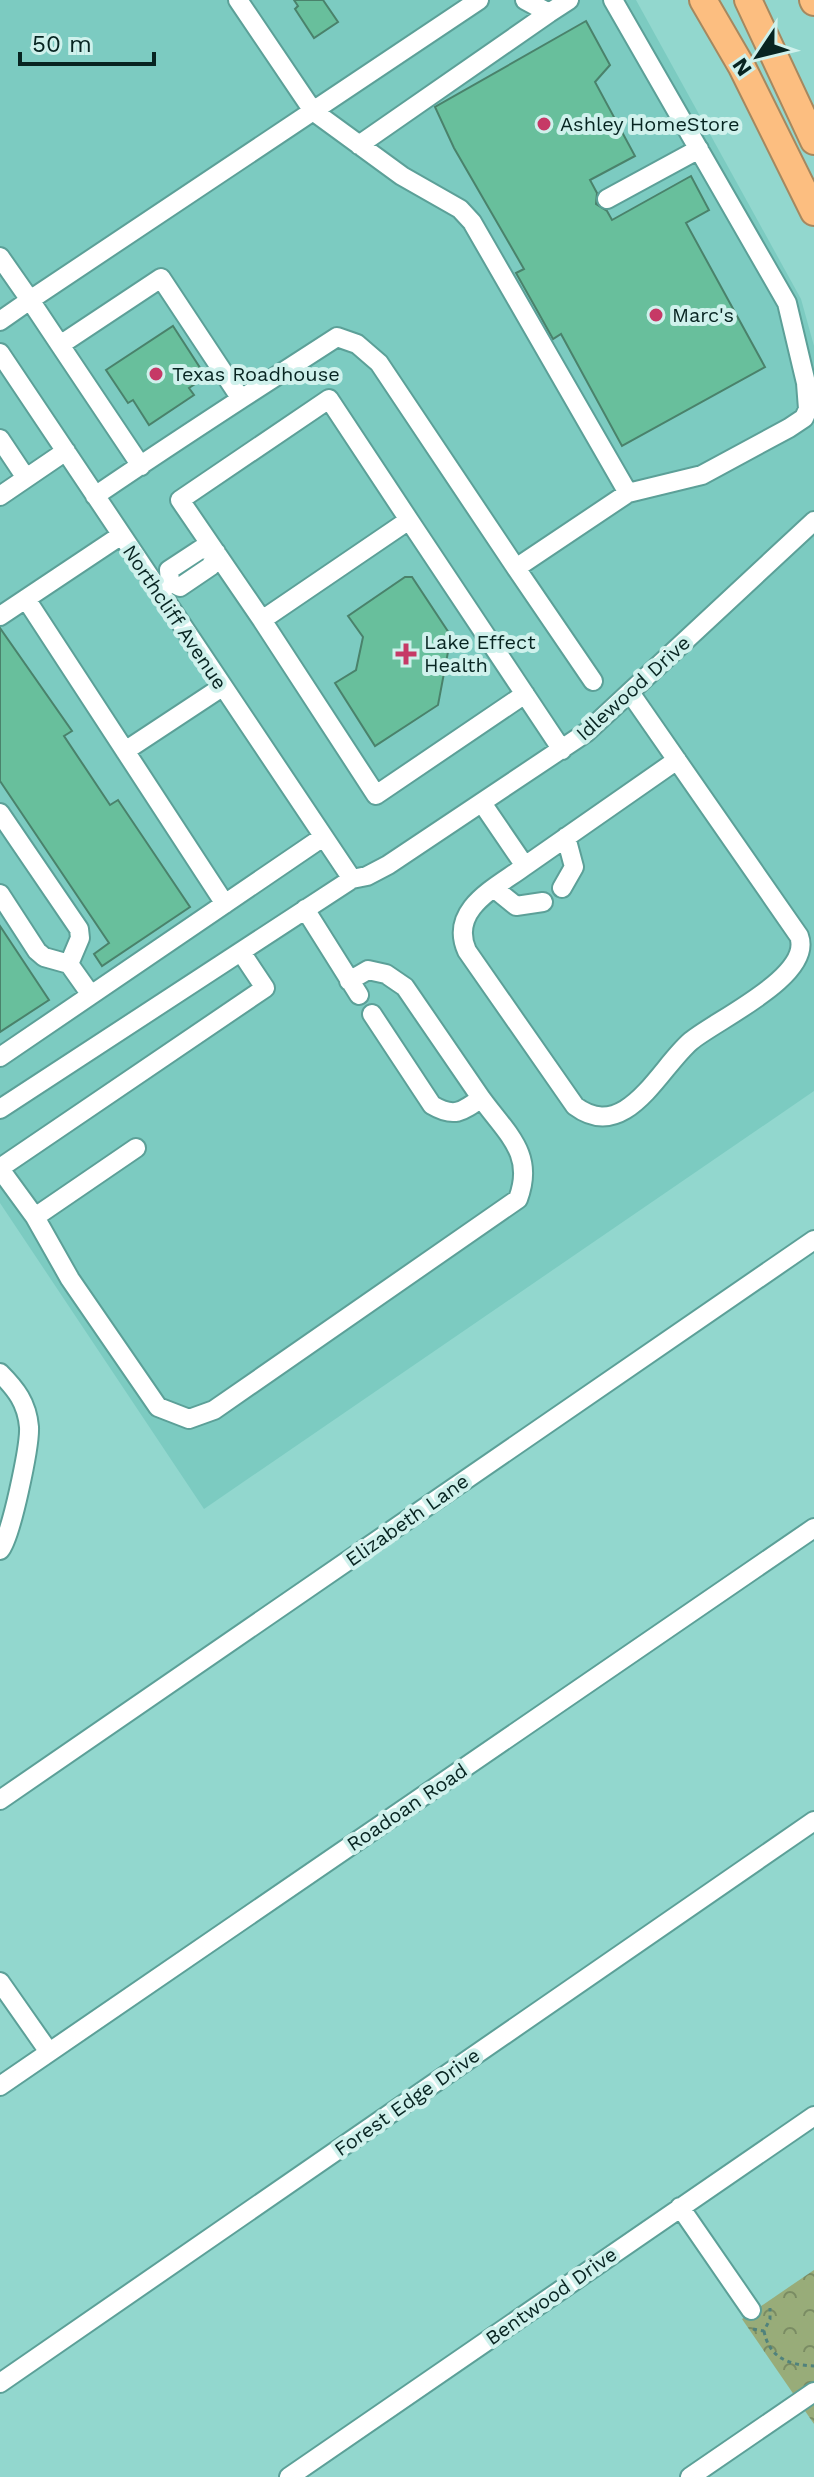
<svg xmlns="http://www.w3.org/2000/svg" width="814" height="2477" font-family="'Work Sans',sans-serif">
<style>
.built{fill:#7ccbc1}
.park{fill:url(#park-crowns)}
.building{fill:#68bf9c;stroke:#4a826b;stroke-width:2}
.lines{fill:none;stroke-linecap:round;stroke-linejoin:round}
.minor-casing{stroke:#5ca098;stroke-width:22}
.highway-casing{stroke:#a6885f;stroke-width:30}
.path{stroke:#50827c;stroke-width:3;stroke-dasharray:4 4;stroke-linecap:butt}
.minor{stroke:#fff;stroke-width:18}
.highway{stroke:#fcbe80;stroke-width:26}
.poi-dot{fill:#c63966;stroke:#cff1ec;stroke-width:3}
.labels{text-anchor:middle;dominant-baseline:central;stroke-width:8;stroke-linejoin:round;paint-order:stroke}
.poi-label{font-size:20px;fill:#072421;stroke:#cff1ec;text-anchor:start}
.street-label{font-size:20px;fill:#072421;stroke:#cff1ec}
</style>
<defs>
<pattern id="park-crowns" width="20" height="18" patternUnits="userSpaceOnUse" patternTransform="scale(2)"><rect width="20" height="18" fill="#98ac79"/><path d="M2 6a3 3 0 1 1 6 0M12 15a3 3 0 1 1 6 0" fill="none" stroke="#7a8c63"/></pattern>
</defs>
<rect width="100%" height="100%" fill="#92d7ce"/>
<path class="built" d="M 0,0 L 636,0 L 801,299 L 814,346 L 814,1091 L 204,1509 L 0,1203 Z"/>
<path class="park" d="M 814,2270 L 814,2424 L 742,2319 Z"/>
<path class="building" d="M 294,0 L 323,0 L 338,22 L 314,38 L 295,9 L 298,6 Z
M 586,21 L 610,65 L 595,82 L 635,156 L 590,180 L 597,193 L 596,204 L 607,211 L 612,220 L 691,176 L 709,210 L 686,223 L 765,367 L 622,446 L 561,334 L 553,339 L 538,312 L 516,273 L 524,269 L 454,148 L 435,107 Z
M 173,326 L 206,377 L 189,388 L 194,395 L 149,425 L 133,400 L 128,403 L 106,370 Z
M 405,577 L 412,577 L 451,636 L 438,705 L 375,746 L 335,683 L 356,670 L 363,637 L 348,616 Z
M 0,628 L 72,731 L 64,736 L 110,805 L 118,800 L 190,907 L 102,966 L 94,954 L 109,943 L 0,781 Z
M 0,926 L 49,1000 L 0,1032 Z"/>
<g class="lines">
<defs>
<path id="minor" d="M 479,0 L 313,111 L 402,176 L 460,209 L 472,222 L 628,493 L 516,568 L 593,681
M 613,0 L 787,303 L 806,383 L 808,409 L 804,418 L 789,428 L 702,475 L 628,493
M 549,13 L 569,0
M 359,145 L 549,13 L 525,0
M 607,199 L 699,149
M 0,257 L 30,300 L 313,111 L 238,0
M 0,321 L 30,300 L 60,345
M 0,353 L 352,879
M 241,399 L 337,337 L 357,344 L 379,363 L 516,568
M 329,399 L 409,520 L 262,620 L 180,500 Z
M 0,439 L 26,478
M 0,496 L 66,451
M 95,496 C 143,463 192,431 241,399 L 161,278 L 60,345 L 141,466
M 409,520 L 562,750
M 201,549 L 216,552 L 211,566 L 180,587 L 170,582 L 169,570 Z
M 26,599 L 225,904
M 0,616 L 120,536
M 262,620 L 376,795 L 525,694
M 125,751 L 222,687
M 482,803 L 525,866 C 497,887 448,909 467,951 L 575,1106 C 626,1144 659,1068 691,1041 C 716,1020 814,976 799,936 L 631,694
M 0,813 L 79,929 L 80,938 L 69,964
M 525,866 L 677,760
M 562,888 L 574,867 L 566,837
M 495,889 L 516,906 L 543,902
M 0,894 L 37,951 L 44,957 L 69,964 L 91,995
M 305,909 L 359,995
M 349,981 L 368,970 L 386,974 L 405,987 L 481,1098 C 462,1112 454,1118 432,1105 L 372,1014
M 0,1057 L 323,837
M 0,1109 L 352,879 L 367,876 L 388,865 L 587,732 L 814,521
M 0,1168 L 265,988 L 241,952
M 0,1169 L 35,1217 L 136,1148
M 35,1217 L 70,1279 L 158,1407 L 189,1419 L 214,1410 L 518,1199 C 535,1154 507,1134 481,1098
M 0,1373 C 16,1389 27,1403 29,1427 C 30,1445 11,1538 0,1550
M 0,1800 L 814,1240
M 0,1982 L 49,2052
M 0,2086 L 814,1528
M 680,2207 L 751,2310
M 0,2383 L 814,1821
M 289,2477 L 814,2116
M 690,2477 L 814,2392"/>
<path id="highway" d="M 703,0 L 742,67 L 814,212
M 748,0 L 814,141
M 813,0 L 814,2"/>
</defs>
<use href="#minor" class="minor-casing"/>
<use href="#highway" class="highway-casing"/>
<path class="path" d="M 753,2329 L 764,2331 L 770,2319 L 770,2308
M 764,2331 C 769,2358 789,2365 814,2366"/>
<use href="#minor" class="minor"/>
<use href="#highway" class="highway"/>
</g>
<g class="poi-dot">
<circle cx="544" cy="124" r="8"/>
<circle cx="656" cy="315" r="8"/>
<circle cx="156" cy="374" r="8"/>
<path d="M402 642h8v8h8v8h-8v8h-8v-8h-8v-8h8z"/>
</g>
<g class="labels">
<g class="poi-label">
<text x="560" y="124">Ashley HomeStore</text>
<text x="672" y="315">Marc's</text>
<text x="172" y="374">Texas Roadhouse</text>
<text x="424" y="642">Lake Effect<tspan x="424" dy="23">Health</tspan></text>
</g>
<g class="street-label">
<text transform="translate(175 617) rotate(56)">Northcliff Avenue</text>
<text transform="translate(633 688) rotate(-42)">Idlewood Drive</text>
<text transform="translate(407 1520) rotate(-35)">Elizabeth Lane</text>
<text transform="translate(407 1807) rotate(-34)">Roadoan Road</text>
<text transform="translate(407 2102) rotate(-35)">Forest Edge Drive</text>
<text transform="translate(551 2296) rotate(-35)">Bentwood Drive</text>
</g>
</g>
<g transform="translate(758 56) rotate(235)" stroke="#cff1ec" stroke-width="6" paint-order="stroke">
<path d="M0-6L14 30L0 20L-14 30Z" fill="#072421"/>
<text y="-12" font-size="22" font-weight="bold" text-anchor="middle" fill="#072421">N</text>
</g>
<path d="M20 52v12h134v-12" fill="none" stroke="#072421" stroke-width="4"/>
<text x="32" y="52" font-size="24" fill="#072421" stroke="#cff1ec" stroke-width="6" paint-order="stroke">50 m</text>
</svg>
